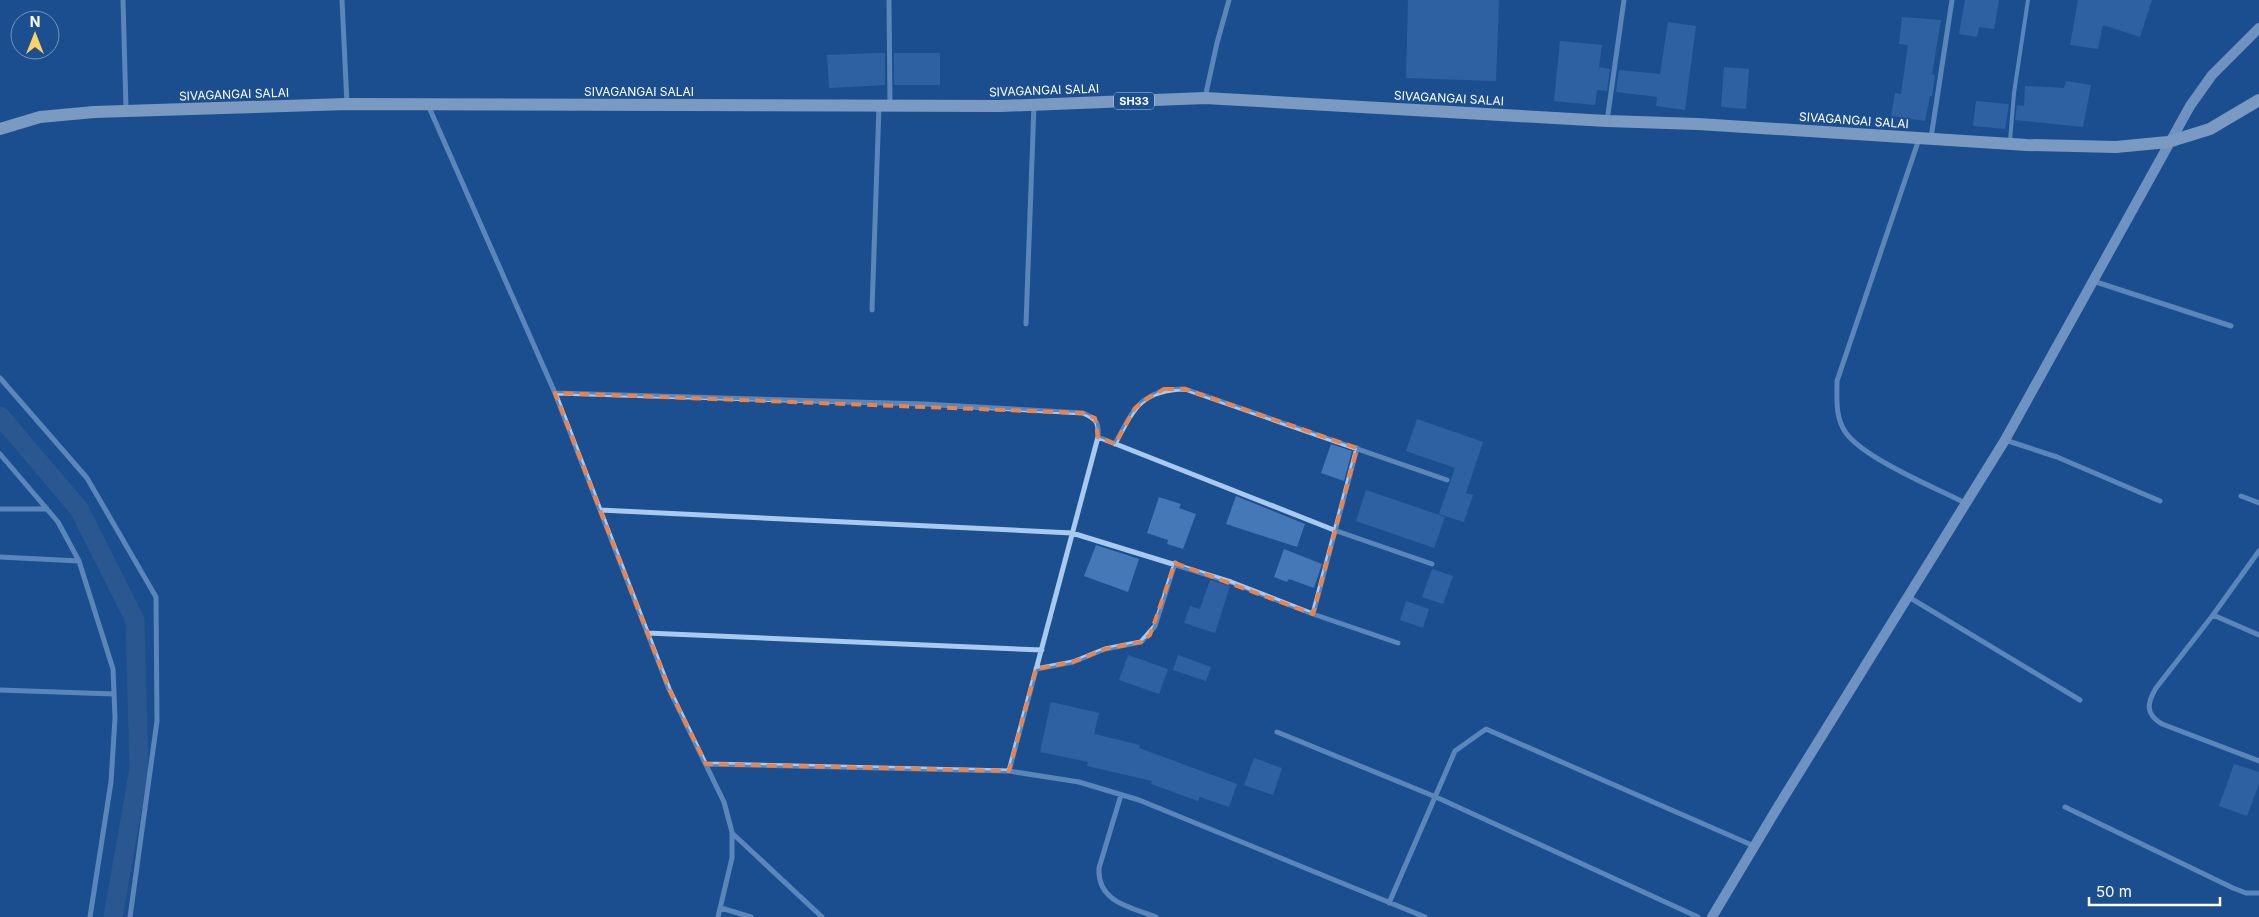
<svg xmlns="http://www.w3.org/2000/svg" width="2259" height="917" font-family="Inter,sans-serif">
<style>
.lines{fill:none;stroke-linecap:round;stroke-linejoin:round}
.canal{stroke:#3c6290;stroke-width:19}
.building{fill:#4478b7}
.lane{stroke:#a9c9ee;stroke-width:4}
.street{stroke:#a9c9ee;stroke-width:5}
.secondary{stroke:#d6e6fa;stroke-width:10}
.primary{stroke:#f0f6ff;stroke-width:12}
.marked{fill:none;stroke:#ee8249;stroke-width:4;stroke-dasharray:10 6;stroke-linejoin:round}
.labels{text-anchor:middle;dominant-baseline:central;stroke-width:4;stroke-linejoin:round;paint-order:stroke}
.shield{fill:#1b4f8f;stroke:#bbcadd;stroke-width:1}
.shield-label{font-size:11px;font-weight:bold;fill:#fff}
.street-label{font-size:12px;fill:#fff;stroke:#1b4f8f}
</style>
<rect width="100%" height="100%" fill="#1b4f8f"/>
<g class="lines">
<path class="canal" d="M 0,416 L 79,509 L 135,620 L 139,769 L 113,917"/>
</g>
<path class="building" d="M 1408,0 L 1499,0 L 1496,81 L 1406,78 Z
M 1965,0 L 1999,0 L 1994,29 L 1979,27 L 1977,37 L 1959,34 Z
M 2078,0 L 2152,0 L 2140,37 L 2103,25 L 2098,49 L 2070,45 Z
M 1902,17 L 1941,20 L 1932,74 L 1935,75 L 1932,96 L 1930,96 L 1925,121 L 1891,116 L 1895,93 L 1901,94 L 1908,45 L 1899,44 Z
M 1668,22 L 1696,26 L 1685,110 L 1656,106 L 1657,97 L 1616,92 L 1619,70 L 1660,74 Z
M 1560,41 L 1602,45 L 1599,67 L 1610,69 L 1607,91 L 1597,90 L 1595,105 L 1554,101 Z
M 877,53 L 885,53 L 885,85 L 829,88 L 827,55 Z
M 894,53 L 940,53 L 940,85 L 894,85 Z
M 1724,67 L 1749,69 L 1746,109 L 1721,107 Z
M 2066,81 L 2091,85 L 2083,127 L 2015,120 L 2017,105 L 2024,106 L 2025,86 L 2064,88 Z
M 1976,101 L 2009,104 L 2005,129 L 1973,126 Z
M 1417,419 L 1483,442 L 1466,493 L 1473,495 L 1464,522 L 1439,514 L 1455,468 L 1406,451 Z
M 1331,444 L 1352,451 L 1344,481 L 1321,473 Z
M 1366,490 L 1445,517 L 1434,548 L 1356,521 Z
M 1236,496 L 1305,524 L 1297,547 L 1226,524 Z
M 1159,497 L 1181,504 L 1179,508 L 1196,514 L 1183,549 L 1167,544 L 1168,540 L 1147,533 Z
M 1096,545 L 1139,559 L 1128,592 L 1084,576 Z
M 1284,549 L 1322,564 L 1314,588 L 1289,579 L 1287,582 L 1274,577 Z
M 1432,569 L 1453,576 L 1443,604 L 1422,597 Z
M 1210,580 L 1230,586 L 1215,633 L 1184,623 L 1190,606 L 1200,609 Z
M 1406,601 L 1429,609 L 1423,628 L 1400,620 Z
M 1128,655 L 1168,669 L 1159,694 L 1119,680 Z
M 1178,655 L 1211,667 L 1206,681 L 1173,670 Z
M 1051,702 L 1099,713 L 1094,734 L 1140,745 L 1139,748 L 1237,784 L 1229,807 L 1200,797 L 1198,801 L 1151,784 L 1152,781 L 1087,766 L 1088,762 L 1040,752 Z
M 1254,758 L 1282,768 L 1273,795 L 1244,785 Z
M 2234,764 L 2259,772 L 2259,784 L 2247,816 L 2219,806 Z"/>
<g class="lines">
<path class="lane" d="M 2010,141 L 2014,93 L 2028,0"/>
<path class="street" d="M 123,0 L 126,109
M 342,0 L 347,104
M 889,0 L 890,104
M 1205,98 L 1217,43 L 1229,0
M 428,105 L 555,393 L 669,689 L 724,802 L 732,832 L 732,858 L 718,917
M 1607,121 L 1624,0
M 1931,138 L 1952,0
M 1919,139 L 1837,381 C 1837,399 1835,418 1846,433 C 1865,459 1936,488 1965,503
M 2093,281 L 2231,326
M 872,310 L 879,106
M 1026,324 L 1034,105
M 0,378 L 87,478 L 156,597 L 157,721 L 130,917
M 555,393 L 923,404 L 1083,413 C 1097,419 1099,423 1098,437 L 1009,771
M 1098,437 L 1334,530 L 1432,564
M 2005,440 L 2057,457 L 2160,501
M 1115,444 C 1134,408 1141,390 1185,389 L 1447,480
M 0,454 L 58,522 L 79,561 L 113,669 L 115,718 L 111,782 L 90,917
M 2241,496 L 2259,503
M 0,509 L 47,509
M 600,510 L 1072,533 L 1231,582 L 1313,614 L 1398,643
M 0,557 L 79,561
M 1907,596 L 2080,700
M 1313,614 L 1357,448
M 2213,615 L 2259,551
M 647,633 L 1042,650
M 2259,635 L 2213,615 L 2156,688 C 2147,703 2145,714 2162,724 L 2259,761
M 1036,669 L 1073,662 L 1105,649 L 1141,642 L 1155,626 L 1175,563
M 0,690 L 114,694
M 1277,732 L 1436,797 L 1698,917
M 706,764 L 1009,771 L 1079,782 L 1139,800 L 1425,917
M 1121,795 L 1099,868 C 1097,902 1130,907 1156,917
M 2065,807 L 2233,888 L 2246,893 L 2259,893
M 732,833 L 822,917
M 1389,903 L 1455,751 L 1486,729 L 1754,846
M 721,908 L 751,917"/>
<path class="secondary" d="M 1712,917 L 1779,805 L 2005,440 L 2190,106 L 2212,75 L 2259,28"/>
<path class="primary" d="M 0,129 L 40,117 L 94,112 L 347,104 L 1001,106 L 1205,98 L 1607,121 L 1698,124 L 2027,145 L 2116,147 L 2168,142 L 2210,129 L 2259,100"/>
</g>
<path d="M0 0H2259V917H0ZM 1164,389 L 1185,389 L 1357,448 L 1313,614 L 1175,563 L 1150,635 L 1141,642 L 1105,649 L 1073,662 L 1036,669 L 1009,771 L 706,764 L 669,689 L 555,393 L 1083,413 L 1095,418 L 1098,437 L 1115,444 L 1135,408 L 1148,398 Z" fill="#1b4f8f" fill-opacity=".55" fill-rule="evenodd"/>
<path class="marked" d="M 1164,389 L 1185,389 L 1357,448 L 1313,614 L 1175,563 L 1150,635 L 1141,642 L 1105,649 L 1073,662 L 1036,669 L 1009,771 L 706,764 L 669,689 L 555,393 L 1083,413 L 1095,418 L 1098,437 L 1115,444 L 1135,408 L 1148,398 Z"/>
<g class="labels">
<rect class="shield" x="1114" y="92.5" width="40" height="17" rx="4"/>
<g class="shield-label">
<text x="1134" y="101">SH33</text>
</g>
<g class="street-label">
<text transform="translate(1044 90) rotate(-2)">SIVAGANGAI SALAI</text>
<text x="639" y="91">SIVAGANGAI SALAI</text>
<text transform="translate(234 94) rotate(-2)">SIVAGANGAI SALAI</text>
<text transform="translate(1449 98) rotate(3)">SIVAGANGAI SALAI</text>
<text transform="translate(1854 120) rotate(4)">SIVAGANGAI SALAI</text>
</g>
</g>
<g transform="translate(35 35)"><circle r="24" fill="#1b4f8f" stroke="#7695bc"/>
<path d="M0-4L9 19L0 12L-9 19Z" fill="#ffd166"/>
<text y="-8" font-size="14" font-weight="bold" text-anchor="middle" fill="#ffffff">N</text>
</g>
<path d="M2089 897v8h131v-8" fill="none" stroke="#ffffff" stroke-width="2.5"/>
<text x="2096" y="897" font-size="15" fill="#ffffff" stroke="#1b4f8f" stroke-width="4" paint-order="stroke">50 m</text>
</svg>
